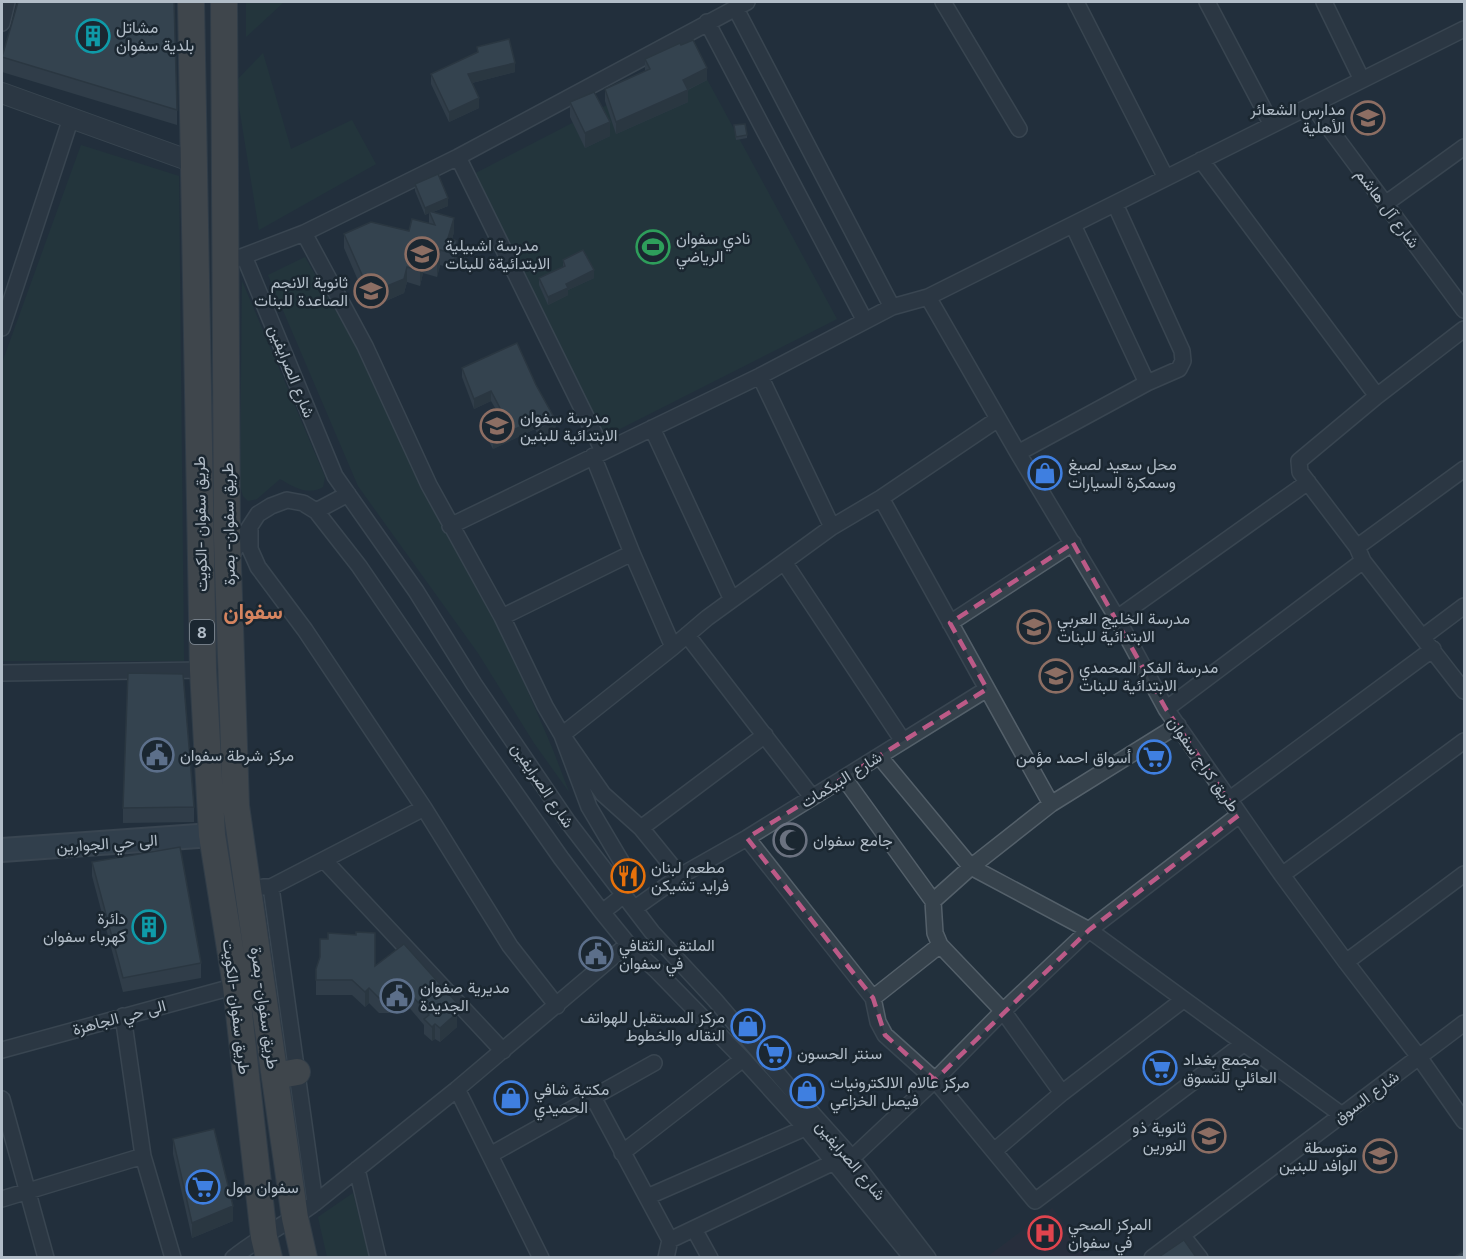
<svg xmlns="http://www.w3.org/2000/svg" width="1466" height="1259" font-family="Inter,Vazirmatn,sans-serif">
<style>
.medical{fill:#2e2e3d}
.green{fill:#243d3d}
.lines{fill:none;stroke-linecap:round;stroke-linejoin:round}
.minor-casing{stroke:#54606a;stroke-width:18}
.tertiary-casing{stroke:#54606a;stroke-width:22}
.secondary-casing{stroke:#54606a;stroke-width:26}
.trunk-casing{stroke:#414d57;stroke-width:28}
.minor{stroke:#36424c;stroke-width:15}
.tertiary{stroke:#36424c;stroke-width:20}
.secondary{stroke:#44525f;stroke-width:22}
.trunk{stroke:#636260;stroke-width:26}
.wall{fill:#404e59}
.shaded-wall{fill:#344048}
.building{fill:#4b5b67;stroke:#344048;stroke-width:1.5}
.marked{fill:none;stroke:#bc5a87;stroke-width:4.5;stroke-dasharray:12 8;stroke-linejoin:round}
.labels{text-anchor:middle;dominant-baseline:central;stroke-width:5;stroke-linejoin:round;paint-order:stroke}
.shield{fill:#1b2731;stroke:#85909b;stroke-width:1.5}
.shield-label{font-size:15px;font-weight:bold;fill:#b2bdc8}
.poi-label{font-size:16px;fill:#b2bdc8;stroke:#1b2731;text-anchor:start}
.street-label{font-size:16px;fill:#b2bdc8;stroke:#1b2731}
.district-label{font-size:22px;font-weight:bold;fill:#d5845f;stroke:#1b2731}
</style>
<rect width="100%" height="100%" fill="#22303c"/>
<path class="medical" d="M 1052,1208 L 1090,1257 L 987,1257 Z"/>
<path class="green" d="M 246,2 L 284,2 L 246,37 Z
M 263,53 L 291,149 L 352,120 L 376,164 L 259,230 L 235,82 Z
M 696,59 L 837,319 L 604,437 L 472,175 Z
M 81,145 L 179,176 L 184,661 L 2,661 L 2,363 Z
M 305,257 L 357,348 L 424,487 L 504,636 L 553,750 L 569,792 L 534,743 L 478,653 L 358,486 L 268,275 Z
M 242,281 L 325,477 L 323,487 C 308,496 294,487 280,479 L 257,499 L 248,501 L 243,496 L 240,486 Z
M 353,1193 L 369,1257 L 327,1257 L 318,1217 Z"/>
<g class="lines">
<defs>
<path id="minor" d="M 943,2 L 1019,129
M 1076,2 L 1166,178
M 1207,2 L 1272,125
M 1324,2 L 1362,80
M 736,9 L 892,307
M 707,22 L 865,321
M 2,23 L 7,2
M 1312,105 L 1464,310
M 458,157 L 603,451
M 1201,160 L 1377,396
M 1385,204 L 1464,147
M 1073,225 L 1147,383
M 304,233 L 365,346 L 429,485 L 502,617 L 545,706 L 562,735 L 603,794 L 641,828 L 765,735
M 244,256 L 335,476 L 416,591 L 474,684 L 568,822 L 652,932 L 715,1000 L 794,1093 L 846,1151 L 928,1258
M 236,259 L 304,233 L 458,157 L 747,2
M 928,297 L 1018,453 L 1117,618 L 1166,709 L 1282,875 L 1346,962 L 1419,1057 L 1464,1121
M 2,328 L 71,118
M 1464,329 L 1377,396 L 1299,461 L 1300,472 L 1357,547 L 1363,561 L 1464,691
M 760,376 L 832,527
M 652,428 L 732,600
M 1018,453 L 1147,383 L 1179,369 L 1183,361 L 1182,351 L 1115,204
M 593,456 L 632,553 L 673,647
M 881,498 L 1051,804
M 316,511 L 348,494
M 450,526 L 760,376 L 892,307 L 928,297 L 1464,29
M 250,528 L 250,549 L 258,567 L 305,630 L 424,808 L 510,946 L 557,1006
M 1357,547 L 1464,469
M 230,561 L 234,551 L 258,514 L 271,506 L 287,500 L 303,503 L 316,511 L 359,566 L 476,737 L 561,858 L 602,912 L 628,944 L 657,971 L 743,1059 L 810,1133 L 912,1258
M 784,562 L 903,741
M 502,617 L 632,553
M 1117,618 L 1308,482
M 950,623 L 1073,543
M 687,635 L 812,797
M 1424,636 L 1464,606
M 2,673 L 203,670
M 1166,709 L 1363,561
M 879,756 L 971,867 L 1089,930 L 1342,1115
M 844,778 L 933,901 L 935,933 L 940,945 L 1003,1011 L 1062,1093
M 1230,799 L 1433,649
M 641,828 L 680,876
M 747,838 L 873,998 L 878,1022 L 885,1035 L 935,1080 L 1035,1201 L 1243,1044
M 324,860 L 503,1051
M 1282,875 L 1464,741
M 263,887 L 271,887 L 424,808
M 271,887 L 315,1203
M 933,901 L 971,867 L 1051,804 L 1178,725
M 635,908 L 680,876 L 747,838 L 987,689
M 602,912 C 619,899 630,895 627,871 L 589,807 L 562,735 L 673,647 L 707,618 L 832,527 L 881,498 L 998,419
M 1346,962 L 1464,874
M 873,998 L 940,945
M 123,1016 L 143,1156 L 173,1258
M 2,1050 L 236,986
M 457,1089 L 541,1258
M 593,1097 L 670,1240
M 2,1099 L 46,1258
M 994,1151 L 1062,1093 L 1183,1000
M 622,1153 L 743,1059
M 490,1155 L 654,1063
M 852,1158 L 935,1080 L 1003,1011 L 1089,930 L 1239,815
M 357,1169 L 378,1258
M 647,1197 L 805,1128
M 2,1199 L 143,1156
M 694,1229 L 710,1258
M 1182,1235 L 1200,1258
M 233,1258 C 259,1237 288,1223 315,1203 L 457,1089 L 628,944
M 666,1258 L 670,1240 L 834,1162
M 1152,1258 L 1464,1023"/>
<path id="tertiary" d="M 2,93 L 193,162"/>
<path id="secondary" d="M 2,850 L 212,835"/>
<path id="trunk" d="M 191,2 L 203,670 L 212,835 L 236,986 L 264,1237 L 269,1258
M 224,2 L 227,538 L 236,806 L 295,1218 L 304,1258
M 275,1076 L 297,1072"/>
</defs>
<use href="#minor" class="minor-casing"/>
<use href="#tertiary" class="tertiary-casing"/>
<use href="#secondary" class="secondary-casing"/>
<use href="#trunk" class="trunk-casing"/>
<use href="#minor" class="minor"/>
<use href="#tertiary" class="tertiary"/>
<use href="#secondary" class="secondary"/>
<use href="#trunk" class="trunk"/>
</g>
<path class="wall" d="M 477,47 L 515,72 L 472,83 L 479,108 L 449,122 L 431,84 L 431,74 L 477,53 Z
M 2,57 L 177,110 L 177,125 L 2,72 Z
M 645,59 L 707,80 L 688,90 L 688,102 L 616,134 L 605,101 L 605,89 L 645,71 Z
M 570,102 L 610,136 L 585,148 L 570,117 Z
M 734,125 L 747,135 L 747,138 L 736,140 Z
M 415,184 L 448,206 L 433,212 L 454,232 L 452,239 L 457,255 L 454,269 L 440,265 L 437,277 L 423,273 L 420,286 L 407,282 L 404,293 L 370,308 L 344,248 L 344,234 L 409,231 L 429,223 L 429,213 L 425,215 L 415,191 Z
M 563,260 L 594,278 L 568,290 L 568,295 L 548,305 L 539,285 L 539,278 L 563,267 Z
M 462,368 L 556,431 L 540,439 L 535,429 L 493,449 L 483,430 L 483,420 L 498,413 L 491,401 L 474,409 L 462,377 Z
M 194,807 L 194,822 L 123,823 L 123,808 Z
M 92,862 L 201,963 L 201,978 L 123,992 L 92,876 Z
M 375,966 L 457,1018 L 457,1027 L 440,1042 L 435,1039 L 432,1041 L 424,1034 L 424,1025 L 407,1005 L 402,1009 L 398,1004 L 389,1013 L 379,1013 L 369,1003 L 365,1007 L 352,995 L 316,995 L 316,969 Z
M 173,1139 L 233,1221 L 192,1238 L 173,1154 Z"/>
<path class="shaded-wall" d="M 515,63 L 515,72 L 468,84 L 468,74 Z
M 707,68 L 707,80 L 683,92 L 683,80 Z
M 688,90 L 688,102 L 616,134 L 616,122 Z
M 479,98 L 479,108 L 449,122 L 449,112 Z
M 610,122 L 610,136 L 585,148 L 585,133 Z
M 448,198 L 448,206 L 430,213 L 429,211 L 429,213 L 425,215 L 425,208 Z
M 454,218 L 454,232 L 448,253 L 448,238 Z
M 457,241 L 457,255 L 454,269 L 454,254 Z
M 440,250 L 440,265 L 437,277 L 437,262 Z
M 423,259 L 423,273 L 420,286 L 420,271 Z
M 407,267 L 407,282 L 404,293 L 370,308 L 370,293 Z
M 594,270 L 594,278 L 568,290 L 568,295 L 548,305 L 548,297 L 566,284 Z
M 491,391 L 491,401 L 474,409 L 474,399 Z
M 535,420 L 535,429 L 493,449 L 493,439 Z
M 556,421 L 556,431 L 540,439 L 540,429 Z
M 369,988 L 369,1003 L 365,1007 L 365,992 Z
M 398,989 L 398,1004 L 389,1013 L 389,998 Z
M 407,990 L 407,1005 L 402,1009 L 402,995 Z
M 457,1003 L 457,1027 L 440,1042 L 440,1028 L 453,1008 Z
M 435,1024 L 435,1039 L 432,1041 L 432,1027 Z
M 233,1206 L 233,1221 L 192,1238 L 192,1223 Z"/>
<path class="building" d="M 18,2 L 174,2 L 177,110 L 2,57 Z
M 509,39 L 515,63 L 468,74 L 479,98 L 449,112 L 431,74 L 478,52 L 477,47 Z
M 693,40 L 707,68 L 683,80 L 688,90 L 616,122 L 605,89 L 650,69 L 645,59 L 680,43 L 681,45 Z
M 594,92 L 610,122 L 585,133 L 570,102 Z
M 745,124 L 747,135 L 736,137 L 734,125 Z
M 438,174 L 448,198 L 425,208 L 415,184 Z
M 429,211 L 454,218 L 448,238 L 457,241 L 454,254 L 440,250 L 437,262 L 423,259 L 420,271 L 407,267 L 404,279 L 370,293 L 344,234 L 371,222 L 409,231 L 412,219 L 435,225 Z
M 583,250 L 594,270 L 566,284 L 568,288 L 548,297 L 539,278 L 565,266 L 563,260 Z
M 517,343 L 536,385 L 556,421 L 540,429 L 535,420 L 493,439 L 483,420 L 502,412 L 491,391 L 474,399 L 462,368 Z
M 128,673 L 183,674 L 194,807 L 123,808 Z
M 180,847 L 201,963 L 123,978 L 92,862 Z
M 356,932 L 375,933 L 375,966 L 404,944 L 457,1003 L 453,1008 L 457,1013 L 440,1028 L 435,1024 L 432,1027 L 424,1019 L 429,1015 L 407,990 L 402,995 L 398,989 L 389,998 L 379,998 L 369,988 L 365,992 L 352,980 L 316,980 L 316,969 L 320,957 L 320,939 L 328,939 L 328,933 L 356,935 Z
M 214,1129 L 233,1206 L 192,1223 L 173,1139 Z
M 1184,1240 L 1196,1257 L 1159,1257 Z
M 1464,1251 L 1464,1257 L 1454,1257 Z"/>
<path d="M0 0H1466V1259H0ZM 1073,543 L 1166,709 L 1239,815 L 1089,930 L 935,1080 L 885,1035 L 873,998 L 747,838 L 987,689 L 950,623 Z" fill="#22303c" fill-opacity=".55" fill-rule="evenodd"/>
<path class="marked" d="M 1073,543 L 1166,709 L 1239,815 L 1089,930 L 935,1080 L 885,1035 L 873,998 L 747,838 L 987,689 L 950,623 Z"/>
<defs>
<symbol id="building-ring" viewBox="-11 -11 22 22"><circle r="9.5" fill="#1b2731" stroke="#0f9aa8" stroke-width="1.5"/><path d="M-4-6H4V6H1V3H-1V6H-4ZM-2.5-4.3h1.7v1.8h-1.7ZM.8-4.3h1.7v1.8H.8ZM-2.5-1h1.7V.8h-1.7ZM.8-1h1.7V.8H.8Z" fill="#0f9aa8"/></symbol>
<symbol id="school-ring" viewBox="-11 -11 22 22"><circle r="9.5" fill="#1b2731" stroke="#8d6e63" stroke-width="1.5"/><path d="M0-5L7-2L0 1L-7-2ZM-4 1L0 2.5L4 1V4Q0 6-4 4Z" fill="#8d6e63"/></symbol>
<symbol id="stadium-ring" viewBox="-11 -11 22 22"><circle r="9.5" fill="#1b2731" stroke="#2e9e5b" stroke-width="1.5"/><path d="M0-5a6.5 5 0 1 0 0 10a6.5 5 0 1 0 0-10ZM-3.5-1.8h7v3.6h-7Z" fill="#2e9e5b"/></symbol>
<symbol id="shop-ring" viewBox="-11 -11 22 22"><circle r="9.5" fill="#1b2731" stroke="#3f7fe0" stroke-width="1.5"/><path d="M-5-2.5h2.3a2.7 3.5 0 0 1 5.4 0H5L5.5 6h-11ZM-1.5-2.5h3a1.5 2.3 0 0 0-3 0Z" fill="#3f7fe0"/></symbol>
<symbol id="civic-ring" viewBox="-11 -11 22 22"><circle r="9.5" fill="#1b2731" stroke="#5c6f8a" stroke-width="1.5"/><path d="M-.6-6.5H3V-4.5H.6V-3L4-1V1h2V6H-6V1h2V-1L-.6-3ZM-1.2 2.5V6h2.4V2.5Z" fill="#5c6f8a"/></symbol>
<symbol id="supermarket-ring" viewBox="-11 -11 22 22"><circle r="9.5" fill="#1b2731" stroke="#3f7fe0" stroke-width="1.5"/><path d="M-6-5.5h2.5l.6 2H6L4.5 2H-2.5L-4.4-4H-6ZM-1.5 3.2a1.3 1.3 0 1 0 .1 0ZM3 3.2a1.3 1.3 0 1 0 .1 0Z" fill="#3f7fe0"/></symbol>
<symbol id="mosque-ring" viewBox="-11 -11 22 22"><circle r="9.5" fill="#1b2731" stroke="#6b7280" stroke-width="1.5"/><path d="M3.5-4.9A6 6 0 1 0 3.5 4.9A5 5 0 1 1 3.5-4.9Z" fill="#6b7280"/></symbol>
<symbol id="restaurant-ring" viewBox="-11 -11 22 22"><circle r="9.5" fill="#1b2731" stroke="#e8710a" stroke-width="1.5"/><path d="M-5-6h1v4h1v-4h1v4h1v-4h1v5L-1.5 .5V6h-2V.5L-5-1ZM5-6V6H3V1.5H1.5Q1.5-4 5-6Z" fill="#e8710a"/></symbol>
<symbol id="hospital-ring" viewBox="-11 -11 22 22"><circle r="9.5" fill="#1b2731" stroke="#e0444e" stroke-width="1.5"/><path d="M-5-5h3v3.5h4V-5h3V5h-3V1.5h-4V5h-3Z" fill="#e0444e"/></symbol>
</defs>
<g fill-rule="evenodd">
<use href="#building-ring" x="74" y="17" width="38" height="38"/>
<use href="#school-ring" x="1349" y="99" width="38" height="38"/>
<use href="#stadium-ring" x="634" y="228" width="38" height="38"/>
<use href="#school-ring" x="403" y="235" width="38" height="38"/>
<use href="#school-ring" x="352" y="272" width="38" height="38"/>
<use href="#school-ring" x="478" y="407" width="38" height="38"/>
<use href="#shop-ring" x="1026" y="454" width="38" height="38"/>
<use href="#school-ring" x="1015" y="608" width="38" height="38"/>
<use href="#school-ring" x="1037" y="657" width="38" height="38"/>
<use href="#civic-ring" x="138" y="736" width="38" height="38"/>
<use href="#supermarket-ring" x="1135" y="738" width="38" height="38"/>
<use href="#mosque-ring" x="771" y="821" width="38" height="38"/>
<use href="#restaurant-ring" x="609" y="857" width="38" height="38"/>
<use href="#building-ring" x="130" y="908" width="38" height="38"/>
<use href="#civic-ring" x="577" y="935" width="38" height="38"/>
<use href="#civic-ring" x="378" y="977" width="38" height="38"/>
<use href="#shop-ring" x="729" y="1007" width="38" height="38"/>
<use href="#supermarket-ring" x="755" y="1034" width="38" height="38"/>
<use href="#supermarket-ring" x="1141" y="1049" width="38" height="38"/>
<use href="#shop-ring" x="788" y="1072" width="38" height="38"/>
<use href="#shop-ring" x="492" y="1079" width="38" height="38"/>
<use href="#school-ring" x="1190" y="1117" width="38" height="38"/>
<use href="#school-ring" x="1361" y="1137" width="38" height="38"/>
<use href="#supermarket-ring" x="184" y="1168" width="38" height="38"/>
<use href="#hospital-ring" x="1026" y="1214" width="38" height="38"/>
</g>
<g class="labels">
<rect class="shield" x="190" y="620" width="24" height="24" rx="4.5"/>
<g class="shield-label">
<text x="202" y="632">8</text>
</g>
<g class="poi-label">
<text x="116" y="27">مشاتل<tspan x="116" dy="18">بلدية سفوان</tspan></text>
<text x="1345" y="109" text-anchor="end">مدارس الشعائر<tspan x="1345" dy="18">الأهلية</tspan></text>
<text x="676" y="238">نادي سفوان<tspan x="676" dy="18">الرياضي</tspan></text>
<text x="445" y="245">مدرسة اشبيلية<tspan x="445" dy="18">الابتدائيةة للبنات</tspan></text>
<text x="348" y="282" text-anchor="end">ثانوية الانجم<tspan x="348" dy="18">الصاعدة للبنات</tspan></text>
<text x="520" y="417">مدرسة سفوان<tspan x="520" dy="18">الابتدائية للبنين</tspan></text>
<text x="1068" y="464">محل سعيد لصبغ<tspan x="1068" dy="18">وسمكرة السيارات</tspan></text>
<text x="1057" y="618">مدرسة الخليج العربي<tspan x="1057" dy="18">الابتدائية للبنات</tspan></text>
<text x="1079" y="667">مدرسة الفكر المحمدي<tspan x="1079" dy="18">الابتدائية للبنات</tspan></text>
<text x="180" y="755">مركز شرطة سفوان</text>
<text x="1131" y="757" text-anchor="end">أسواق احمد مؤمن</text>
<text x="813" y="840">جامع سفوان</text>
<text x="651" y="867">مطعم لبنان<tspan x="651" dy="18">فرايد تشيكن</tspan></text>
<text x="126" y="918" text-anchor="end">دائرة<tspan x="126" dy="18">كهرباء سفوان</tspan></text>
<text x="619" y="945">الملتقى الثقافي<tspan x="619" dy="18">في سفوان</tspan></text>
<text x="420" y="987">مديرية صفوان<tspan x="420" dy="18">الجديدة</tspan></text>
<text x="725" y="1017" text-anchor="end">مركز المستقبل للهواتف<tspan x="725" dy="18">النقاله والخطوط</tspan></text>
<text x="797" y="1053">سنتر الحسون</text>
<text x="1183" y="1059">مجمع بغداد<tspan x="1183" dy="18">العائلي للتسوق</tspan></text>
<text x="830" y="1082">مركز عالام الالكترونيات<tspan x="830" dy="18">فيصل الخزاعي</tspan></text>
<text x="534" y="1089">مكتبة شافي<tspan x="534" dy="18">الحميدي</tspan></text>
<text x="1186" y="1127" text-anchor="end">ثانوية ذو<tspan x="1186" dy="18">النورين</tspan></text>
<text x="1357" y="1147" text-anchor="end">متوسطة<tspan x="1357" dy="18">الوافد للبنين</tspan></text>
<text x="226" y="1187">سفوان مول</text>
<text x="1068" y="1224">المركز الصحي<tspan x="1068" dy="18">في سفوان</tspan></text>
</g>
<g class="street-label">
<text transform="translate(1388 208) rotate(53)">شارع آل هاشم</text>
<text transform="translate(292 371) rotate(68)">شارع الصرايفين</text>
<text transform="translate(200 524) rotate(-91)">طريق سفوان -الكويت</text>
<text transform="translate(228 524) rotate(-91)">طريق سفوان- بصرة</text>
<text transform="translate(1204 764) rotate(55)">طريق كراج سفوان</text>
<text transform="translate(841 779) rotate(-32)">شارع البيكمات</text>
<text transform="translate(543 785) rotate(56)">شارع الصرايفين</text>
<text transform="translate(107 843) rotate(-4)">الى حي الجوارين</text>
<text transform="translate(237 1007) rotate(83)">طريق سفوان -الكويت</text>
<text transform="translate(265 1008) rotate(82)">طريق سفوان- بصرة</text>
<text transform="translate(119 1017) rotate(-15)">الى حي الجاهزة</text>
<text transform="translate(1366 1097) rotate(-37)">شارع السوق</text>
<text transform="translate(851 1160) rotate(50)">شارع الصرايفين</text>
</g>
<g class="district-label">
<text x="253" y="611">سفوان</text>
</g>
</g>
<rect width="1466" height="1259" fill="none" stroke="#b2bdc8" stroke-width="6"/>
</svg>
